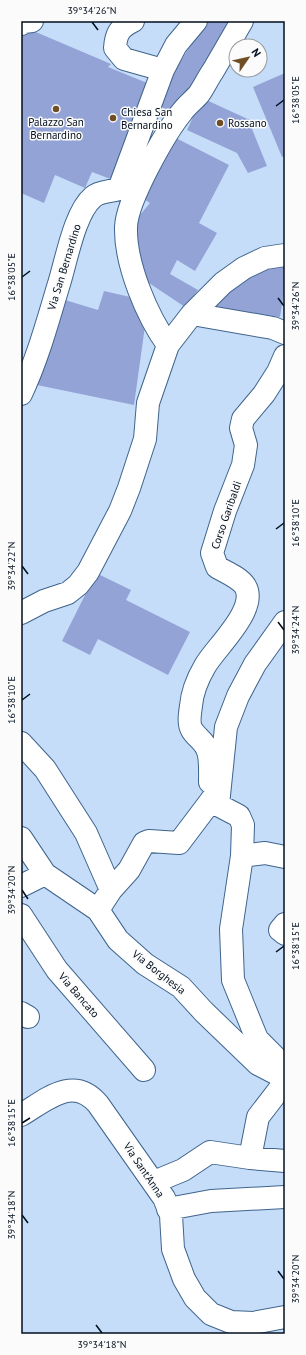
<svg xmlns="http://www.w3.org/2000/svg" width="306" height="1355" font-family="'PT Sans',sans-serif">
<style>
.building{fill:#93a3d6}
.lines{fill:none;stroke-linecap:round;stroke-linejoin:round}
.minor-casing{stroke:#3f648c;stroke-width:24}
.minor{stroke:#fff;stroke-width:22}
.ticks{fill:none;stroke:#020e1d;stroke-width:1.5}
.poi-dot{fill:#6f4e25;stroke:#fbfbfb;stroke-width:1.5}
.labels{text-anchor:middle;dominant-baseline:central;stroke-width:3;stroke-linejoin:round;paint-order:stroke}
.poi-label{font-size:11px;fill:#020e1d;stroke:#fbfbfb;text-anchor:start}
.street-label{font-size:11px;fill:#020e1d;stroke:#fbfbfb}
.neatline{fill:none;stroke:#020e1d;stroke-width:1.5}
.ticks-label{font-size:10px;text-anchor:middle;fill:#020e1d}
</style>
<rect width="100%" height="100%" fill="#c5ddf9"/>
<path class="building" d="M 206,21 L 234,21 L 173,115 L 155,102 Z
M 24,27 L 111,64 L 108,67 L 152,85 L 113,180 L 92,172 L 85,188 L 55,175 L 44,203 L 21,193 L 21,33 Z
M 285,73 L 285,156 L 282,157 L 253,87 Z
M 202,98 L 252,121 L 250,124 L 267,166 L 248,173 L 237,153 L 187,130 Z
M 172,136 L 229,165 L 199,223 L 217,233 L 195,271 L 177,260 L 170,274 L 198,290 L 185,307 L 143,279 L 133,223 L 150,203 L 142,198 Z
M 285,261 L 285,286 L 280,317 L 210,307 L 217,300 L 271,262 Z
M 104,291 L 139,299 L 145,326 L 134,405 L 37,385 L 65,300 L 98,310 Z
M 96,573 L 131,590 L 126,600 L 190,632 L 168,675 L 98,639 L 90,655 L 62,641 Z"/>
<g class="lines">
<defs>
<path id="minor" d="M 133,21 C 119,28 116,34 115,48 L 124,59 L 163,70
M 21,24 L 24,22 L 32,21
M 192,314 L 273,328 L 285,333
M 168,345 C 147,316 125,264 126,227 C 127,200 165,133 182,112 C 187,105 194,100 199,94 C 204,87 208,78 213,71 C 223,54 232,38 242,21
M 21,394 C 37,360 47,324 58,287 C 66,263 74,213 93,197 C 100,191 110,192 119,189 L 163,70 L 176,45 L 196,21
M 21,613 L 44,601 L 68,593 L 78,585 L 88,572 L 120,511 L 129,488 L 145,439 L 148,403 L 168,345 L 192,314 L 223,283 L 244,268 L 265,258 L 285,255
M 285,622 L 255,664 L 238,696 L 226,727 L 218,805 L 239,816 L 243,825 L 242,856 L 231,929 L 233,980 L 257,1039 L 285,1067
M 21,743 L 45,769 L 86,833 L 111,890 L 98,910 L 118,940 L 145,964 L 181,987 L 204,1012 L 258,1064 L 285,1078
M 21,838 L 45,874 L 98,910
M 242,856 L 265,853 L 285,857
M 21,886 L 45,874
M 111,890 L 129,870 L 144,843 L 149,841 L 179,843 L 219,790 L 210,782 C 210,773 211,757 207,749 C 204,741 196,737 192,730 C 188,724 190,713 191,706 C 192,693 198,678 205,666 C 215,648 259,609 245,586 C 239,577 225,572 217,567 L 212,553 L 225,511 L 243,465 L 246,445 L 241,428 L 243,419 L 264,394 L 278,372 L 285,356
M 21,915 L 57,970 L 144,1070
M 285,924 L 280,930 L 285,934
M 21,1013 L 28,1017
M 21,1115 C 45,1101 73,1074 98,1104 L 164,1198 L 171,1215 L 173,1249 L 184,1279 L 195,1298 L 211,1314 L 231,1322 L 253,1323 L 285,1317
M 250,1158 L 258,1117 L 285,1082
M 154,1182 L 183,1170 L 210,1152 L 250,1158 L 285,1161
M 168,1209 L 211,1201 L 285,1197"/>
</defs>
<use href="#minor" class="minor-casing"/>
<use href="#minor" class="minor"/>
</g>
<path class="ticks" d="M 92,22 L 98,30M 276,106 L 284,100M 22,277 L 30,271M 278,298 L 284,306M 276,529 L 284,523M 22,566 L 28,574M 278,622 L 284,630M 22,700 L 30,694M 22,890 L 28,899M 276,952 L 284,946M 22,1123 L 30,1118M 22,1215 L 28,1223M 278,1271 L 284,1279M 96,1325 L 102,1333"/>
<g class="poi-dot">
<circle cx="56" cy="109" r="4"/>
<circle cx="113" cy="118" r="4"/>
<circle cx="220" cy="123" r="4"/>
</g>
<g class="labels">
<g class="poi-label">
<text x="121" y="112">Chiesa San<tspan x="121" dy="13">Bernardino</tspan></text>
<text x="56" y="122" text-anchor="middle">Palazzo San<tspan x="56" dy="13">Bernardino</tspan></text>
<text x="228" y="123">Rossano</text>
</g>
<g class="street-label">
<text transform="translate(64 267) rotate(-73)">Via San Bernardino</text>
<text transform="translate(226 515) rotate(-71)">Corso Garibaldi</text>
<text transform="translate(159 972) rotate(38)">Via Borghesia</text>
<text transform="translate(79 995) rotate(49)">Via Bancato</text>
<text transform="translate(144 1170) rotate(56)">Via Sant'Anna</text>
</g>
</g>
<rect width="306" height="1355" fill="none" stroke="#fbfbfb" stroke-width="44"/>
<g transform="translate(248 58) rotate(56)"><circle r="19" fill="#fbfbfb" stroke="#979ca2"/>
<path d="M0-3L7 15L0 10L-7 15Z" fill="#6f4e25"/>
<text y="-6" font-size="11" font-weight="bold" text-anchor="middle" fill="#020e1d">N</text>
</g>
<rect x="22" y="22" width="262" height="1311" class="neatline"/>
<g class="ticks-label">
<text x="92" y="14">39°34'26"N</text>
<text transform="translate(295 100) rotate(-90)" y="4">16°38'05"E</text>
<text transform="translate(11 277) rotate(-90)" y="4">16°38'05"E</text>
<text transform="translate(295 306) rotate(-90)" y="4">39°34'26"N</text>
<text transform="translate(295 523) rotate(-90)" y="4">16°38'10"E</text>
<text transform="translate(11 566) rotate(-90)" y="4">39°34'22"N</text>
<text transform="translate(295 630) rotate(-90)" y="4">39°34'24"N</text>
<text transform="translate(11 700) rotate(-90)" y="4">16°38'10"E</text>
<text transform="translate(11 890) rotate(-90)" y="4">39°34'20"N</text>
<text transform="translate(295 946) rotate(-90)" y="4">16°38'15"E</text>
<text transform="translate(11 1123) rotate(-90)" y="4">16°38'15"E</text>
<text transform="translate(11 1215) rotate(-90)" y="4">39°34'18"N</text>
<text transform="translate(295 1279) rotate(-90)" y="4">39°34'20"N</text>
<text x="102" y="1348">39°34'18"N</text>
</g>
</svg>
